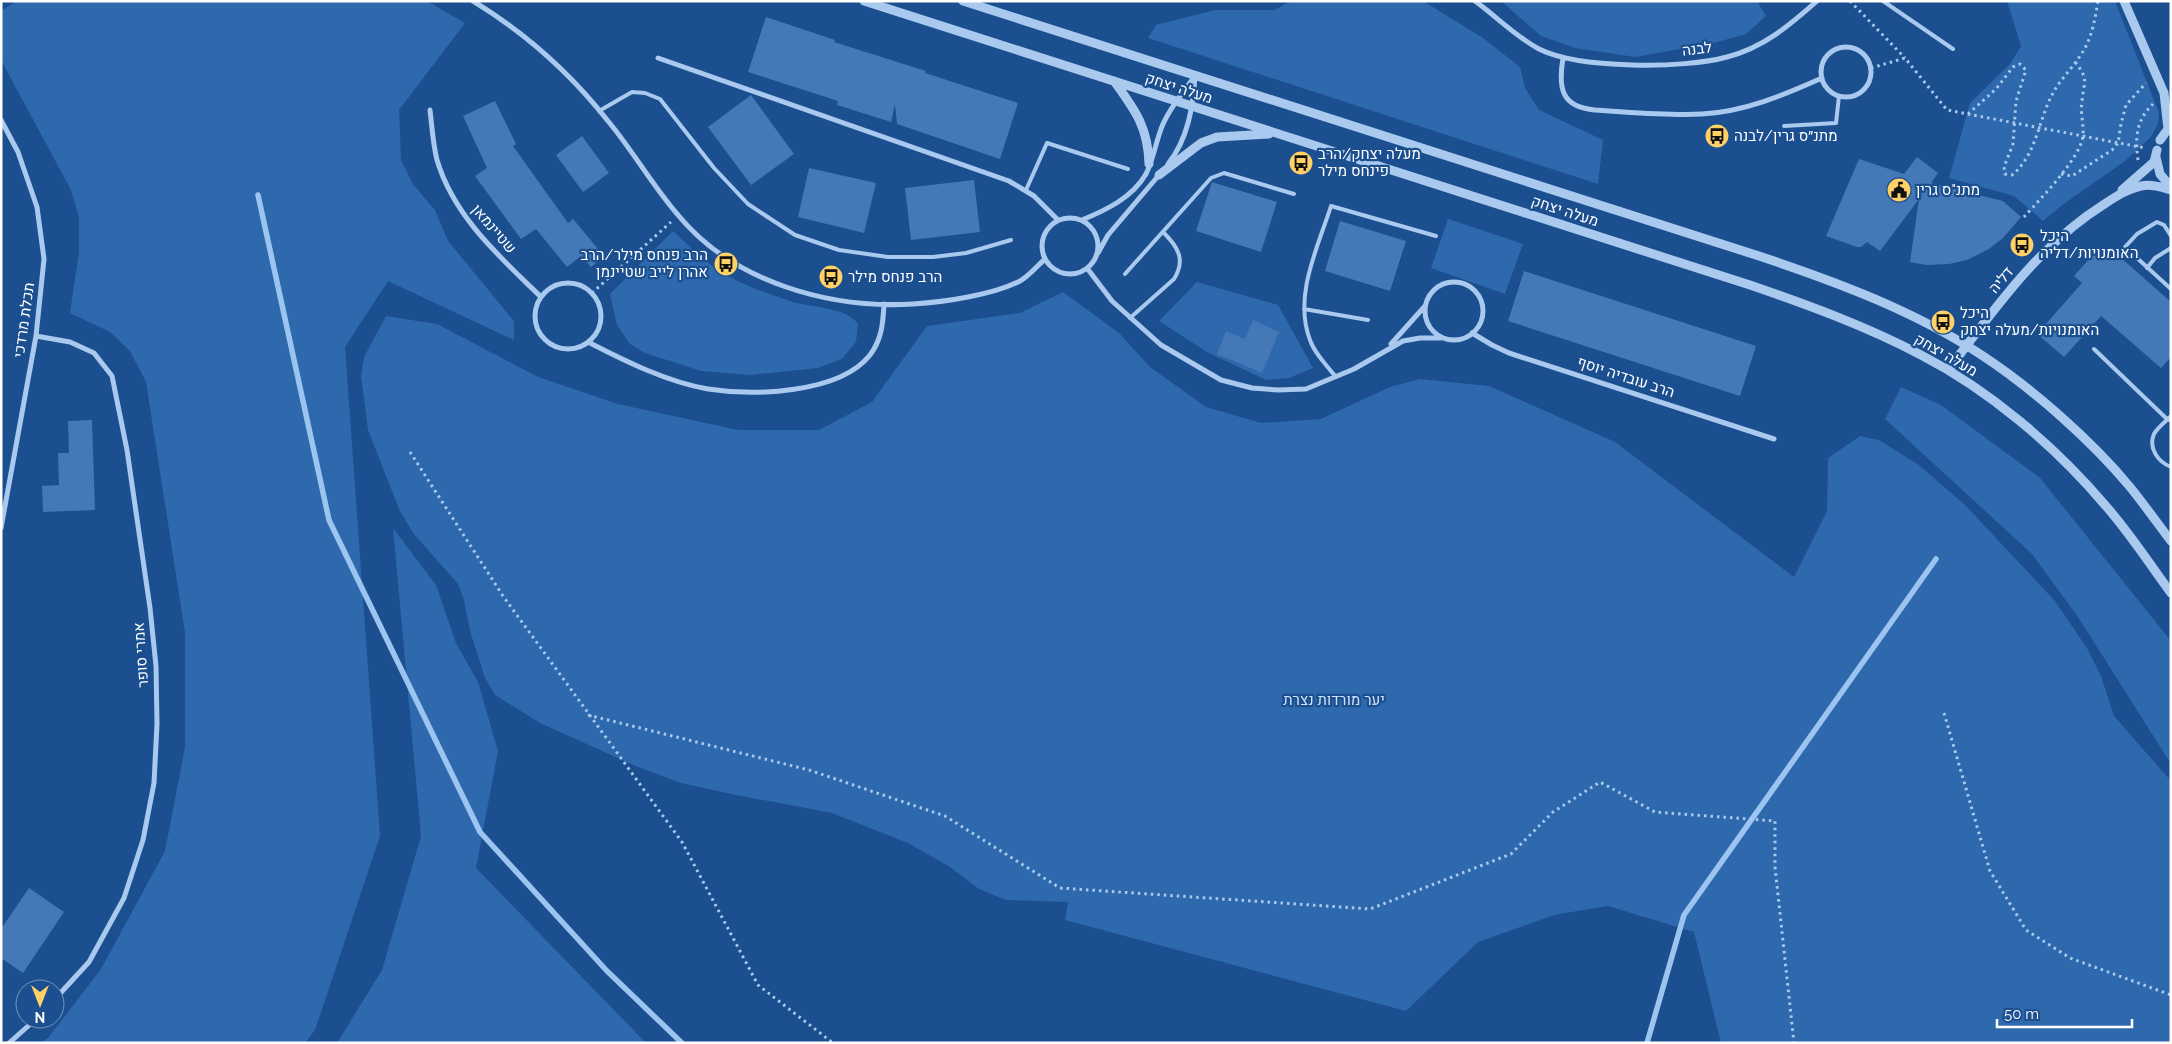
<svg xmlns="http://www.w3.org/2000/svg" width="2172" height="1044" font-family="Raleway,Heebo,sans-serif">
<style>
.green{fill:#2e69ad}
.lines{fill:none;stroke-linecap:round;stroke-linejoin:round}
.stream{stroke:#9cc4f0;stroke-width:5.5}
.building{fill:#4478b7}
.path{stroke:#a9c9ee;stroke-width:3;stroke-dasharray:2.5 4;stroke-linecap:butt}
.service{stroke:#a9c9ee;stroke-width:4}
.minor{stroke:#a9c9ee;stroke-width:5}
.tertiary{stroke:#a9c9ee;stroke-width:9}
.labels{text-anchor:middle;dominant-baseline:central;stroke-width:4.5;stroke-linejoin:round;paint-order:stroke}
.street-label{font-size:15px;fill:#fff;stroke:#1b4f8f}
.poi-label{font-size:15px;fill:#fff;stroke:#1b4f8f;text-anchor:start}
.park-label{font-size:15px;fill:#cfe3fa;stroke:#1b4f8f}
</style>
<rect width="100%" height="100%" fill="#1b4f8f"/>
<path class="green" d="M 17,1 L 427,1 L 465,23 L 399,110 L 401,160 L 413,184 L 435,210 L 448,241 L 514,321 L 514,340 L 388,281 L 345,347 L 380,836 L 315,1030 L 305,1043 L 40,1043 L 48,1038 L 101,969 L 165,851 L 185,747 L 185,633 L 146,382 L 130,351 L 110,332 L 70,313 L 79,252 L 79,217 L 71,190 L 1,60 L 1,11 Z
M 1290,1 L 1423,1 L 1483,38 L 1520,67 L 1525,88 L 1539,110 L 1603,140 L 1598,184 L 1148,38 L 1156,25 L 1215,10 L 1275,10 Z
M 1501,1 L 1757,1 L 1766,16 L 1746,34 L 1714,43 L 1635,57 L 1575,48 L 1541,36 Z
M 2007,1 L 2115,1 L 2159,113 L 2158,124 L 2151,137 L 2125,161 L 2065,203 L 2043,221 L 2014,196 L 1949,178 L 1970,103 L 2010,64 L 2021,46 Z
M 1448,219 L 1523,244 L 1505,294 L 1431,268 Z
M 673,231 C 684,241 695,252 707,262 C 731,281 762,292 790,301 C 810,308 846,306 858,324 L 856,342 L 842,359 L 818,368 L 750,375 L 701,371 L 645,353 L 630,344 L 617,325 L 610,294 Z
M 1197,282 L 1278,305 L 1313,368 L 1289,378 L 1266,380 L 1207,352 L 1159,321 Z
M 1063,292 L 1119,333 L 1150,367 L 1206,407 L 1261,423 L 1321,419 L 1390,387 L 1420,379 L 1489,386 L 1615,442 L 1794,577 L 1827,511 L 1828,458 L 1860,436 L 1879,440 L 1919,465 L 1965,505 L 2055,601 L 2087,648 L 2101,676 L 2114,716 L 2171,781 L 2171,1043 L 1721,1043 L 1694,932 L 1608,906 L 1554,915 L 1478,942 L 1406,1011 L 1065,920 L 1068,902 L 1006,900 L 979,889 L 950,867 L 908,843 L 832,813 L 731,794 L 681,783 L 638,767 L 540,723 L 495,695 L 485,678 L 470,631 L 464,600 L 458,584 L 413,533 L 399,509 L 368,430 L 361,376 L 364,357 L 386,316 L 437,324 L 538,377 L 618,404 L 738,430 L 819,430 L 872,402 L 927,326 L 1020,313 Z
M 1901,387 L 1941,405 L 2040,478 L 2171,641 L 2171,764 L 2078,617 L 2032,554 L 1885,419 Z
M 393,528 L 436,585 L 456,643 L 478,682 L 498,751 L 476,868 L 646,1043 L 337,1043 L 382,970 L 421,836 Z"/>
<g class="lines">
<path class="stream" d="M 258,195 L 329,520 L 480,832 L 607,971 L 682,1043
M 1647,1043 L 1684,915 L 1936,559"/>
</g>
<path class="building" d="M 766,17 L 835,40 L 834,42 L 926,71 L 925,73 L 1018,103 L 1000,159 L 897,124 L 895,104 L 891,122 L 837,105 L 838,101 L 748,72 Z
M 751,95 L 794,154 L 751,185 L 708,127 Z
M 495,101 L 516,144 L 513,146 L 568,223 L 573,219 L 604,256 L 591,267 L 581,256 L 567,267 L 536,229 L 521,239 L 475,176 L 487,168 L 463,116 Z
M 582,136 L 609,173 L 583,192 L 556,155 Z
M 1917,157 L 1938,173 L 1931,183 L 2003,201 L 2021,217 L 2003,238 L 1989,249 L 1967,260 L 1949,264 L 1927,265 L 1910,262 L 1919,199 L 1880,251 L 1867,242 L 1861,247 L 1857,247 L 1826,236 L 1859,159 L 1904,174 Z
M 809,168 L 876,183 L 864,233 L 798,217 Z
M 974,180 L 980,232 L 911,240 L 905,188 Z
M 1212,182 L 1277,202 L 1261,252 L 1196,231 Z
M 1340,221 L 1406,241 L 1390,291 L 1325,271 Z
M 2099,248 L 2107,256 L 2112,250 L 2171,302 L 2171,357 L 2161,368 L 2101,316 L 2064,357 L 2037,334 L 2082,283 L 2074,276 Z
M 1524,271 L 1756,346 L 1740,396 L 1508,321 Z
M 1253,320 L 1279,332 L 1262,373 L 1217,354 L 1226,331 L 1245,339 Z
M 92,420 L 95,510 L 43,512 L 42,486 L 59,485 L 58,453 L 69,453 L 68,421 Z
M 29,888 L 64,912 L 23,973 L 1,958 L 1,929 Z"/>
<g class="lines">
<path class="path" d="M 1850,1 L 1905,58
M 1871,68 L 1905,58 L 1947,110 L 2145,148
M 1968,114 L 1996,89 L 2013,67 L 2020,64 L 2026,70 L 2016,101 L 2013,144 L 2004,167 L 2005,174 L 2012,175 C 2036,155 2038,123 2051,97 C 2059,80 2073,68 2082,53 C 2092,38 2095,19 2098,1
M 2138,160 C 2135,138 2136,120 2153,104
M 2061,174 L 2072,176 L 2112,150 L 2118,143 L 2121,124 L 2126,105 L 2146,83
M 2024,217 C 2040,199 2080,159 2083,136 C 2084,125 2080,113 2082,101 C 2084,81 2089,79 2075,62
M 592,293 L 671,222
M 410,452 L 503,596 L 682,842 L 758,985 L 833,1043
M 1944,713 L 1990,871 L 2026,930 L 2070,958 L 2171,995
M 588,715 L 809,770 L 945,816 L 1060,888 L 1370,909 L 1511,854 L 1553,812 L 1600,782 L 1655,812 L 1775,821 L 1775,867 L 1794,1043"/>
<path class="service" d="M 1883,1 L 1953,49
M 599,111 L 632,92 L 645,93 L 660,99 L 714,168 L 748,204 L 795,235 L 839,250 L 888,257 L 933,257 L 966,253 L 1011,240
M 1784,126 L 1836,123 L 1839,96
M 1026,190 L 1047,143 L 1128,169
M 2171,236 L 2164,225 L 2157,222 L 2137,234 L 2125,247 L 2171,289
M 2147,268 L 2155,258 L 2171,248
M 1125,274 L 1211,178 L 1224,173 L 1294,194
M 1304,309 L 1368,320
M 1130,318 L 1174,279 C 1186,260 1178,247 1164,233
M 2094,349 L 2168,420
M 1336,377 C 1327,366 1315,354 1310,340 C 1293,296 1318,247 1331,206 L 1436,236
M 2171,416 C 2166,421 2157,428 2154,434 C 2148,448 2158,462 2171,467"/>
<path class="minor" d="M 473,1 C 524,32 571,74 608,121 C 633,151 652,185 678,215 C 733,282 829,309 913,304 C 945,302 992,295 1020,281 C 1029,276 1038,265 1045,259
M 1475,1 C 1497,17 1515,36 1539,49 C 1579,69 1684,69 1727,57 C 1763,48 1790,25 1817,1
M1821 72a25 25 0 1 1 50 0a25 25 0 1 1-50 0Z
M 658,58 L 1009,181 L 1034,196 L 1058,220
M 1563,58 C 1558,88 1561,107 1595,110 C 1630,112 1667,116 1702,114 C 1744,112 1784,95 1822,78
M 430,110 C 432,127 433,144 437,160 C 454,217 500,257 541,297
M 1,120 L 18,152 L 37,207 L 44,259 L 36,336 L 1,528
M 1168,164 C 1188,139 1193,107 1195,76
M1042 246a28 28 0 1 1 56 0a28 28 0 1 1-56 0Z
M 1082,220 C 1106,210 1132,198 1146,174 C 1154,158 1156,140 1163,124 C 1171,106 1184,91 1195,76
M 1098,253 L 1108,235 L 1159,175
M 1087,268 L 1112,301 L 1161,345 L 1221,380 L 1252,388 L 1278,390 L 1306,389 L 1354,369 L 1403,341 L 1420,338 L 1441,338
M1425 311a29 29 0 1 1 58 0a29 29 0 1 1-58 0Z
M535 316a33 33 0 1 1 66 0a33 33 0 1 1-66 0Z
M 1472,333 L 1492,345 L 1509,353 L 1774,439
M 36,336 L 70,342 L 94,353 L 112,376 L 127,450 L 150,608 L 156,666 L 157,724 L 154,783 L 143,840 L 124,898 L 89,962 L 55,999
M 588,342 C 625,361 667,382 708,389 C 753,396 839,394 870,355 C 882,339 883,323 884,304
M 1391,344 L 1425,306
M 9,1043 L 36,1019"/>
<path class="tertiary" d="M 864,1 L 1750,285 C 1808,305 1866,326 1921,355 C 1989,390 2055,446 2105,505 C 2129,532 2149,563 2171,593
M 963,1 L 1759,256 C 1837,282 1915,311 1983,356 C 2033,389 2092,441 2130,487 C 2144,504 2157,523 2171,541
M 2124,1 L 2164,93 L 2168,129 L 2160,140
M 1114,81 C 1135,110 1148,127 1149,164
M 2156,157 L 2160,174 L 2171,187
M 1159,175 L 1201,143 L 1217,137 L 1269,134
M 2122,190 L 2154,162 L 2157,150
M 1948,370 C 1994,310 2038,246 2103,205 C 2115,197 2127,189 2141,186 C 2151,184 2161,187 2171,190"/>
</g>
<defs>
<symbol id="bus-disc" viewBox="-11 -11 22 22"><circle r="9.5" fill="#ffd166" stroke="#1b4f8f"/><path d="M-5-6H5V4H4V6H2V4H-2V6H-4V4H-5ZM-3.5-4V0h7V-4ZM-3.5 1.2v1.5H-2V1.2ZM2 1.2v1.5H3.5V1.2Z" fill="#111"/></symbol>
<symbol id="civic-disc" viewBox="-11 -11 22 22"><circle r="9.5" fill="#ffd166" stroke="#1b4f8f"/><path d="M-.6-6.5H3V-4.5H.6V-3L4-1V1h2V6H-6V1h2V-1L-.6-3ZM-1.2 2.5V6h2.4V2.5Z" fill="#111"/></symbol>
</defs>
<g fill-rule="evenodd">
<use href="#bus-disc" x="1703" y="122" width="28" height="28"/>
<use href="#bus-disc" x="1287" y="149" width="28" height="28"/>
<use href="#civic-disc" x="1885" y="176" width="28" height="28"/>
<use href="#bus-disc" x="2008" y="231" width="28" height="28"/>
<use href="#bus-disc" x="712" y="250" width="28" height="28"/>
<use href="#bus-disc" x="817" y="263" width="28" height="28"/>
<use href="#bus-disc" x="1929" y="308" width="28" height="28"/>
</g>
<g class="labels">
<g class="street-label">
<text transform="translate(1697 49) rotate(-7)">לבנה</text>
<text transform="translate(1179 88) rotate(18)">מעלה יצחק</text>
<text transform="translate(1565 211) rotate(18)">מעלה יצחק</text>
<text transform="translate(494 229) rotate(49)">שטיינמאן</text>
<text transform="translate(2001 280) rotate(-50)">דליה</text>
<text transform="translate(24 320) rotate(-82)">תכלת מרדכי</text>
<text transform="translate(1946 355) rotate(30)">מעלה יצחק</text>
<text transform="translate(1626 377) rotate(18)">הרב עובדיה יוסף</text>
<text transform="translate(141 655) rotate(-94)">אמרי סופר</text>
</g>
<g class="poi-label">
<text x="1734" y="136">מתנ״ס גרין/לבנה</text>
<text x="1318" y="154">מעלה יצחק/הרב<tspan x="1318" dy="17">פינחס מילר</tspan></text>
<text x="1916" y="190">מתנ"ס גרין</text>
<text x="2040" y="236">היכל<tspan x="2040" dy="17">האומנויות/דליה</tspan></text>
<text x="708" y="255" text-anchor="end">הרב פנחס מילר/הרב<tspan x="708" dy="17">אהרן לייב שטיינמן</tspan></text>
<text x="848" y="277">הרב פנחס מילר</text>
<text x="1960" y="313">היכל<tspan x="1960" dy="17">האומנויות/מעלה יצחק</tspan></text>
</g>
<g class="park-label">
<text x="1334" y="700">יער מורדות נצרת</text>
</g>
</g>
<rect width="2172" height="1044" fill="none" stroke="#ffffff" stroke-width="5"/>
<g transform="translate(40 1004) rotate(180)"><circle r="24" fill="#1b4f8f" stroke="#7695bc"/>
<path d="M0-4L9 19L0 12L-9 19Z" fill="#ffd166"/>
<text y="-8" font-size="14" font-weight="bold" text-anchor="middle" fill="#ffffff">N</text>
</g>
<path d="M1997 1019v8h135v-8" fill="none" stroke="#ffffff" stroke-width="2.5"/>
<text x="2004" y="1019" font-size="15" fill="#ffffff" stroke="#1b4f8f" stroke-width="4" paint-order="stroke">50 m</text>
</svg>
